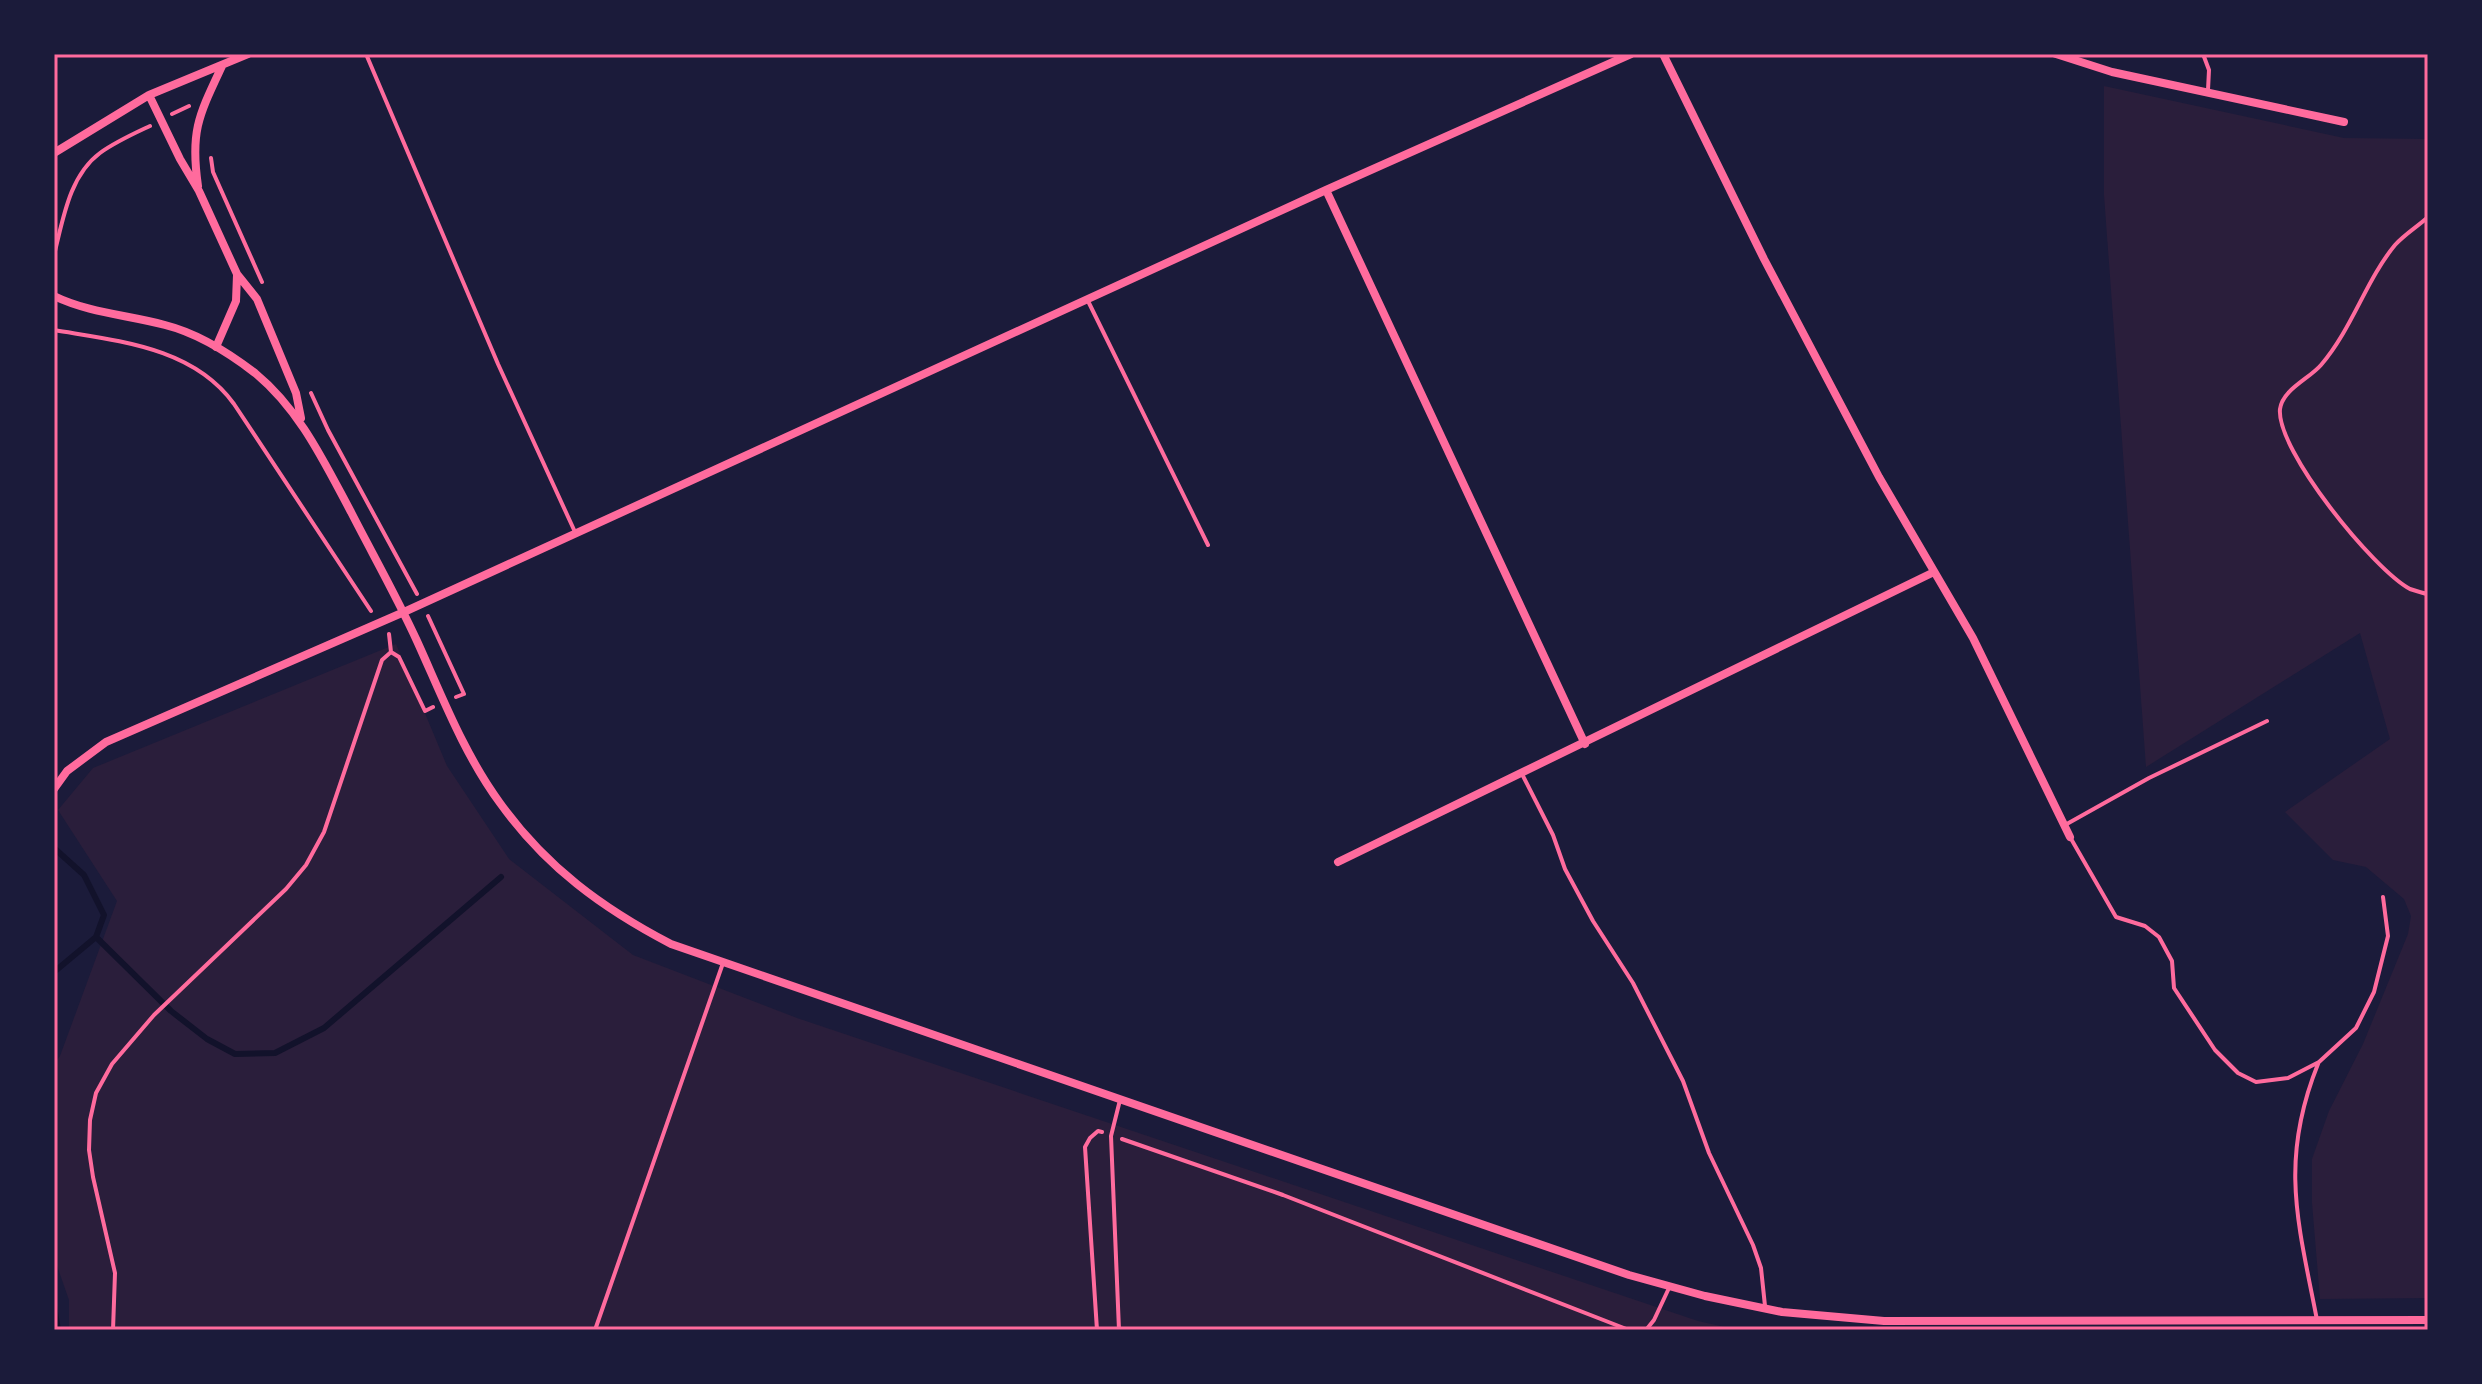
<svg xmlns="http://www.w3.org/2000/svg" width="2482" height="1384" font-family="Arial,sans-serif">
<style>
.green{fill:#2a1e3b}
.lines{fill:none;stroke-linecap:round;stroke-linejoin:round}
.stream{stroke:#12122b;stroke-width:6}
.path{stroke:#ff6b9d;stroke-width:4}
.service{stroke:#ff6b9d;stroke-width:4}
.minor{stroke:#ff6b9d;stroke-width:8}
.neatline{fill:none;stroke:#ff6b9d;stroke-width:3}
</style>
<rect width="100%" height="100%" fill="#1b1b3a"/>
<path class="green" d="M 2104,86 L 2344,138 L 2428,139 L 2428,1298 L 2320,1299 L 2312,1203 L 2312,1159 L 2329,1111 L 2363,1044 L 2408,934 L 2411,916 L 2404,899 L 2366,867 L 2333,860 L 2285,812 L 2390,739 L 2360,633 L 2146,767 L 2104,195 Z
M 396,644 L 447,766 L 509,859 L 633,955 L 797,1018 L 1698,1321 L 1738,1330 L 69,1330 L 69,1300 L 54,1257 L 54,1064 L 60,1056 L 117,901 L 58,810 L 93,768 Z"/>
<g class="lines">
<path class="stream" d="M 54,848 L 84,875 L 104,915 L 96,937 L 54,972
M 96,937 L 171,1011 L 207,1039 L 235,1054 L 275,1053 L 324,1028 L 501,877
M 54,1306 L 58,1330"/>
<path class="path" d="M 172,114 L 189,106
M 211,158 L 213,172 L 262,282
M 2428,217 C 2417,227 2405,234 2395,245 C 2366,280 2352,329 2321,365 C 2309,379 2283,389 2280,409 C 2276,450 2374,570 2410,589 C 2416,591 2422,593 2428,594
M 54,255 C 63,220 69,176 100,153 C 115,142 133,134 150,126
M 54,330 C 118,341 193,347 234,404 L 371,611
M 311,393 L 328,430 L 417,594
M 428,616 L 464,694 L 456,697
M 389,634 L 391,652
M 391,652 L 399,657 L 425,711 L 433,707
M 1122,1139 L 1283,1195 L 1629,1330
M 113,1330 L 115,1273 L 93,1177 L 89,1150 L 90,1120 L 96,1093 L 112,1064 L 154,1015 L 286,889 L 306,865 L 324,832 L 382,660 L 391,652
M 1097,1330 L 1085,1147 L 1090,1138 L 1098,1131 L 1102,1132"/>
<path class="service" d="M 366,54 L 498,364 L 575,532
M 2203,54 L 2209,70 L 2208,90
M 1088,301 L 1208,545
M 1522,774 L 1553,835 L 1565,869 L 1593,921 L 1633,983 L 1683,1081 L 1709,1153 L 1753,1245 L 1761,1268 L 1765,1306
M 2065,825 L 2149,778 L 2267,721
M 2070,837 L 2116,917 L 2145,926 L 2159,937 L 2172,961 L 2174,988 L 2215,1050 L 2238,1073 L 2256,1082 L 2288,1078 L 2319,1062 L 2356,1028 L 2374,992 L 2388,936 L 2383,897
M 2317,1320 C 2298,1222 2279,1161 2318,1064
M 595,1330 L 723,963
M 1119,1330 L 1111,1136 L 1120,1100
M 1646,1330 L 1654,1320 L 1669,1288"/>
<path class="minor" d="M 1663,54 L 1764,259 L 1879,477 L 1973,638 L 2070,837
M 2056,54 L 2112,72 L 2344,122
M 149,95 L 180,159 L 199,191 L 237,274 L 257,299 L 296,393 L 301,418
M 54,153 L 149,95 L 248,54
M 198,186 C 190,131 199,115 222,66
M 1326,190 L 1585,744
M 54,296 C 89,313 128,315 165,325 C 197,333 229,353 255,373 C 300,410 324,462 351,512 C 373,555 397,597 417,641 C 442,696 464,754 500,803 C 546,867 602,908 671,944 L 1629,1275 L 1705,1296 L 1782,1312 L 1884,1321 L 2428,1320
M 216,347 L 236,301 L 237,275
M 54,789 L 67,771 L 106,742 L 404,612 L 1326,190 L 1631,54
M 1338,862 L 1934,572"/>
</g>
<rect width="2482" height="1384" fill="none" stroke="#1b1b3a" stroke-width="112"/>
<rect x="56" y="56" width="2370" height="1272" class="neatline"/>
</svg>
